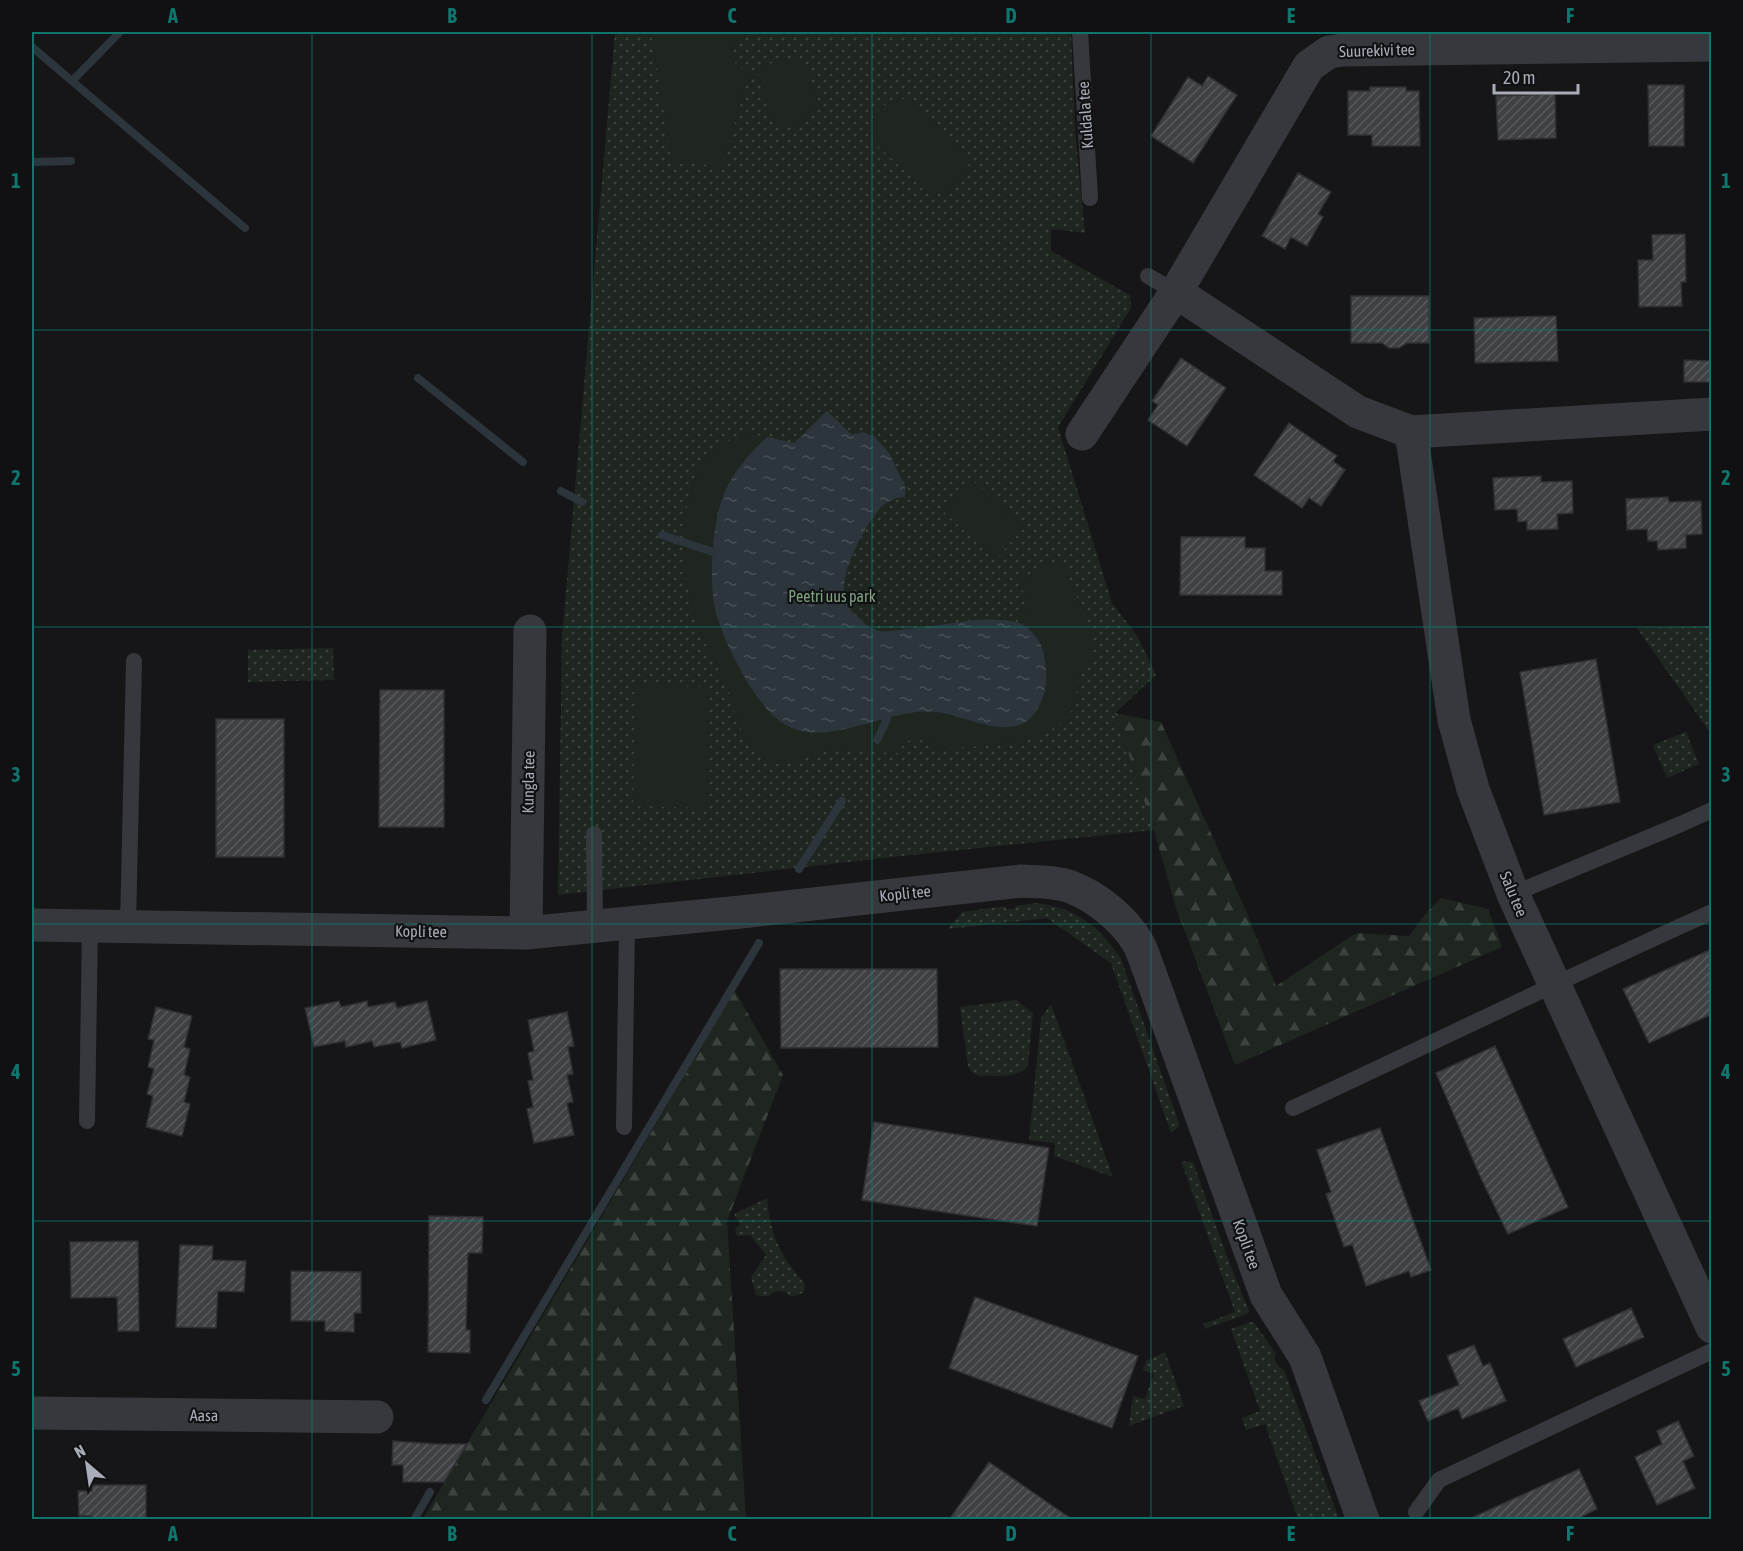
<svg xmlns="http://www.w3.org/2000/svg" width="1743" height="1551" font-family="'Asap Condensed',sans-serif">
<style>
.grass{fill:url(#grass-dots)}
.forest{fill:url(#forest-firs)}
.garden{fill:#1e261f}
.water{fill:url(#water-ripples)}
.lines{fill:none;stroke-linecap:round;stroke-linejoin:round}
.stream{stroke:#2c353c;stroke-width:8}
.building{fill:url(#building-hatch);stroke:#303034;stroke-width:1.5}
.lane{stroke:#37383d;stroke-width:16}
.street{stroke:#37383d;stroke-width:33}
.grid{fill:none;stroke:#0f766e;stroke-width:1.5;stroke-opacity:0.55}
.labels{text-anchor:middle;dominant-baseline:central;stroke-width:4.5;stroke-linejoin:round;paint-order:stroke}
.street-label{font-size:16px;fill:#a8adb8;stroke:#111113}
.park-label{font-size:16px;fill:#7fa381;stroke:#111113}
.neatline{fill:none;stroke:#0f766e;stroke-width:2}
.grid-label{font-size:20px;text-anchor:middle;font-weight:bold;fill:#0f766e}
</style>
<defs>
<pattern id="grass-dots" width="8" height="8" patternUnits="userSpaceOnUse" patternTransform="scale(1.5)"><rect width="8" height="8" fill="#1e261f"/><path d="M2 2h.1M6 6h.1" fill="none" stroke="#3c433d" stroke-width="1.8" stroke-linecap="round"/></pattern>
<pattern id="forest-firs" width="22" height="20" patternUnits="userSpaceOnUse" patternTransform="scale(1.5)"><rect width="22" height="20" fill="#1e261f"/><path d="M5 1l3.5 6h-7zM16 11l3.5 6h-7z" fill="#3c433d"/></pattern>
<pattern id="water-ripples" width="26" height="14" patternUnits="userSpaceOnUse" patternTransform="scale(1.5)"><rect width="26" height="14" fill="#2c353c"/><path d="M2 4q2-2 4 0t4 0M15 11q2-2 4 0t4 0" fill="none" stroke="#485056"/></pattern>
<pattern id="building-hatch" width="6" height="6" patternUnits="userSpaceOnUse" patternTransform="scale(1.5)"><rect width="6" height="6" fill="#404145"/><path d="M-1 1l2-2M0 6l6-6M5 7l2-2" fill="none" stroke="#595a5e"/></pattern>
</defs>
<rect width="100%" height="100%" fill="#161618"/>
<path class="grass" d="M 615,32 L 1071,32 L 1075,130 L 1085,233 L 1051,229 L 1051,251 L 1130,295 L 1131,308 L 1058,427 L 1112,603 L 1138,637 L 1156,675 L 1115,713 L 1154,830 L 902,856 L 558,895 L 562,637 Z
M 1711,626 L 1712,626 L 1711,734 L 1637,628 Z
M 333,648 L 334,680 L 248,682 L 248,650 Z
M 1686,732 L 1699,764 L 1667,778 L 1653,745 Z
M 1037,903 C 1076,908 1100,927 1121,959 L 1180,1126 L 1171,1133 L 1111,963 L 1047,918 L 948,929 L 962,912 L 1005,906 L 1006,909 L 1014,909 L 1016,906 Z
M 1016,1000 L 1033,1013 L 1028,1065 C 1020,1079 994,1075 979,1076 L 971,1072 L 968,1065 L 960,1007 Z
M 1051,1004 L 1113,1177 L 1054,1156 L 1055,1143 L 1029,1140 L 1041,1018 Z
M 1181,1161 L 1193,1162 L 1229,1262 L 1249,1311 L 1247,1314 L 1205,1329 L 1203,1324 L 1235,1312 Z
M 767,1198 C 770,1234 780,1256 805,1284 L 804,1292 C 785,1301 794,1294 780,1291 C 775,1290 771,1296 766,1296 C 763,1297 759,1295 756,1295 L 751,1277 L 766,1255 L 750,1235 L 737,1236 L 735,1229 L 740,1224 L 734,1214 Z
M 1251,1322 L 1254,1322 L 1276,1354 L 1274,1359 L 1278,1366 L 1284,1370 L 1339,1519 L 1298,1519 L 1265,1424 L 1246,1430 L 1242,1418 L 1260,1411 L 1231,1329 Z
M 1165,1352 L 1184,1406 L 1129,1426 L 1133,1396 L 1145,1399 L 1154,1374 L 1143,1370 L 1146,1361 Z"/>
<path class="forest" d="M 1115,713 L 1161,722 L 1246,911 L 1276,986 L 1356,933 L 1409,936 L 1427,912 L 1441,898 L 1488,909 L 1502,947 L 1235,1065 L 1175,905 L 1154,830 Z
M 735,991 L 783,1075 L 727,1221 L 746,1519 L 422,1520 Z"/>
<path class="garden" d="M 651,32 L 746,32 C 743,37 740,39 737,43 C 726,58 737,68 750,73 L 721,170 L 691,160 L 672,164 Z
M 802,59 L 821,108 L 804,117 L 802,122 L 784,129 L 774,124 L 758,74 L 766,64 Z
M 898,98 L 908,100 L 965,151 L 969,159 L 968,168 L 946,192 L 939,194 L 929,193 L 869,138 C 868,134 867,129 869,124 C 874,113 887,101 898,98 Z
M 747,433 L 767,437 C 751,452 729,481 721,501 C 712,523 712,551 713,575 L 812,733 L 836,731 L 911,712 L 936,712 L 987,725 L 1046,688 C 1046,662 1045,635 1017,622 L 1026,607 L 1021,579 L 1051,562 L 1061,564 L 1067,572 L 1092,635 L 1092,666 L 1084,666 L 1074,691 L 1082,696 C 1072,712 1060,726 1043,735 C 1022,746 959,747 933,749 L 929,740 L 904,741 L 900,753 C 877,753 854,750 832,751 C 807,753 785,771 761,757 C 739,744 734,702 724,680 C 716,661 704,643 696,623 C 681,581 676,491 708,455 C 717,444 734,439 747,433 Z
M 970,478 L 1024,528 L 995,560 L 941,509 Z
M 635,685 L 710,687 L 707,808 L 633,806 Z"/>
<path class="water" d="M 827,411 L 852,435 L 863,432 L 874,436 L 889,453 L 905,486 L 905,497 C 898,497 892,499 886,503 C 879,507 875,516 870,522 C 857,542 835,584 848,607 C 851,611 856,615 859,618 C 864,624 872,629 880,631 C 888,632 898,630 905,629 C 942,627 979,614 1016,622 C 1029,625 1042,641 1044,655 C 1048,673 1047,692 1038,708 C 1017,747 967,715 936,712 C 911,709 886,719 862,725 C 837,731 812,738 788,726 C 767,715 753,692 742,673 C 732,654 722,634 716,613 C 708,581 712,518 726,489 C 735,470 752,451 767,437 L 794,443 Z"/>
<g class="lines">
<path class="stream" d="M 32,47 L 245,228
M 72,81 L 120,32
M 32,162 L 71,161
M 418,378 L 523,462
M 561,491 L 582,502
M 662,535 L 713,552
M 877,740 L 887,719
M 799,869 L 842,801
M 486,1400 L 759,943
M 414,1520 L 430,1492"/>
</g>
<path class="building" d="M 1208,76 L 1237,95 L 1193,163 L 1151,136 L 1188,77 L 1202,86 Z
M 1648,85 L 1684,85 L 1684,146 L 1649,146 Z
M 1370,87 L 1406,87 L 1406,91 L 1419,91 L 1420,146 L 1372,146 L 1372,135 L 1348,135 L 1348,91 L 1370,91 Z
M 1555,94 L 1556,138 L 1498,140 L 1496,96 Z
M 1298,173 L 1331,192 L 1318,214 L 1323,217 L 1307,246 L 1291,237 L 1285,249 L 1262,236 Z
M 1685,234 L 1686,282 L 1681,282 L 1682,306 L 1639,307 L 1638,260 L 1653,260 L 1652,235 Z
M 1351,296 L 1429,296 L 1429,343 L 1407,343 L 1399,348 L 1389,348 L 1382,343 L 1351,343 Z
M 1556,316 L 1558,361 L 1475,363 L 1474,318 Z
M 1181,358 L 1226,388 L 1187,446 L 1148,420 L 1158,405 L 1152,401 Z
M 1684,360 L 1710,361 L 1710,382 L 1684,382 Z
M 1289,423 L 1337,456 L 1333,461 L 1345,470 L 1321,506 L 1309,498 L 1302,508 L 1254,475 Z
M 1541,476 L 1541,482 L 1572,481 L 1573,513 L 1557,514 L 1558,529 L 1527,530 L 1527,521 L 1518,522 L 1517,509 L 1495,510 L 1493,478 Z
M 1668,497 L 1669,502 L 1701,501 L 1702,534 L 1686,535 L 1686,548 L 1658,550 L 1657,541 L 1648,541 L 1647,529 L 1627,530 L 1626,499 Z
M 1181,537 L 1245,537 L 1245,548 L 1265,548 L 1265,571 L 1282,571 L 1282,595 L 1180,595 Z
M 1596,659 L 1620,802 L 1544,815 L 1520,672 Z
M 380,690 L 444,690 L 444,827 L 379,827 Z
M 216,719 L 284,719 L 284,857 L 216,857 Z
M 1712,949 L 1712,1014 L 1649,1043 L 1623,989 Z
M 780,969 L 937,969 L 938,1047 L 781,1048 Z
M 339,1001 L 341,1007 L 367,1001 L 368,1007 L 395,1002 L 397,1008 L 427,1001 L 436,1040 L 402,1048 L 400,1042 L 374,1047 L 372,1041 L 346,1047 L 345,1041 L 314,1047 L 305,1008 Z
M 156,1007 L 192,1016 L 184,1047 L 190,1049 L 184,1075 L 190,1077 L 184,1102 L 190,1104 L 182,1136 L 146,1127 L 153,1096 L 147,1094 L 154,1069 L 148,1067 L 154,1040 L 148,1039 Z
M 567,1012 L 574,1046 L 568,1047 L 573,1074 L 567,1075 L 573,1102 L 567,1103 L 574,1135 L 534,1143 L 527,1109 L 533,1107 L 528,1081 L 533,1080 L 528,1053 L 534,1051 L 528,1020 Z
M 1495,1046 L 1568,1207 L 1508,1234 L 1479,1174 L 1436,1073 Z
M 874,1122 L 1049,1148 L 1037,1226 L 862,1200 Z
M 1380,1128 L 1431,1270 L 1411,1277 L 1409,1271 L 1366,1286 L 1352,1244 L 1344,1247 L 1326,1194 L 1331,1192 L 1317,1150 Z
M 429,1216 L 483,1217 L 482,1253 L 468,1253 L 466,1330 L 470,1330 L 470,1353 L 428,1352 Z
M 138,1241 L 139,1331 L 118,1331 L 117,1297 L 71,1298 L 70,1242 Z
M 180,1245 L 213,1246 L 212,1260 L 246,1261 L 244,1292 L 218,1291 L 216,1328 L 176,1327 Z
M 291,1271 L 361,1272 L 361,1313 L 354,1313 L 354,1332 L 325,1331 L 325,1321 L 291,1321 Z
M 975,1297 L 1138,1356 L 1112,1428 L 949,1368 Z
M 1631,1308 L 1644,1337 L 1576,1367 L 1563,1339 Z
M 1474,1345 L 1483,1366 L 1490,1363 L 1506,1401 L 1462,1419 L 1458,1408 L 1428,1421 L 1419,1401 L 1459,1385 L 1447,1356 Z
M 1678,1421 L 1694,1456 L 1683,1461 L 1695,1488 L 1657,1505 L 1635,1457 L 1662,1444 L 1657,1431 Z
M 393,1441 L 436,1444 L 467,1444 L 444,1482 L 403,1482 L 403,1465 L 392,1465 Z
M 989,1462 L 1073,1520 L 949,1520 Z
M 1579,1469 L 1597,1509 L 1575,1520 L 1467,1520 Z
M 92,1485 L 146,1485 L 146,1520 L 92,1520 L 92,1516 L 79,1516 L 78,1491 L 92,1491 Z"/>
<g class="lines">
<path class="lane" d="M 1080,32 L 1090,198
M 1148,276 L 1176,292
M 594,834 L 595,927
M 1513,894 L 1681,824 L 1712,810
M 128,926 L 134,661
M 1293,1108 C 1433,1043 1571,975 1712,912
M 87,1121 L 90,926
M 624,1127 L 627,924
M 1416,1512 L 1439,1480 L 1712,1351"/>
<path class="street" d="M 1712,45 L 1343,50 L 1329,52 L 1309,66 L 1176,292 L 1358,412 L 1411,432 L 1712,414
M 1411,432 L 1454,720 L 1473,789 L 1513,894 L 1712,1327
M 1082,434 L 1176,292
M 32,925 L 526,933 L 741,912 L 1021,881 C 1037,882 1055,881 1071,887 C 1097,897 1124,919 1138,943 C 1143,952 1146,963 1150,973 L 1266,1295 L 1305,1357 L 1363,1520
M 526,933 L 530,631
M 32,1413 L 377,1417"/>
</g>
<path class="grid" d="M 312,32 L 312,1520M 592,32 L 592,1520M 872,32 L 872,1520M 1151,32 L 1151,1520M 1430,32 L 1430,1520M 32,330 L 1712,330M 32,627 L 1712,627M 32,924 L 1712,924M 32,1221 L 1712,1221"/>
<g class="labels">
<g class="street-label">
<text transform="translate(1377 50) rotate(-2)">Suurekivi tee</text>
<text transform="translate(1085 115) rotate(-94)">Kuldala tee</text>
<text transform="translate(528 782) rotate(-89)">Kungla tee</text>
<text transform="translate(905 893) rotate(-6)">Kopli tee</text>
<text transform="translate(1514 894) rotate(67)">Salu tee</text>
<text transform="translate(421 931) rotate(1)">Kopli tee</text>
<text transform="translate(1247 1244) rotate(70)">Kopli tee</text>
<text transform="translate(204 1415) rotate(1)">Aasa</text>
</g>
<g class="park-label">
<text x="832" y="596">Peetri uus park</text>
</g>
</g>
<rect width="1743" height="1551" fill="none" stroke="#111113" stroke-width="66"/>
<g transform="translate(87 1464) rotate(331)" stroke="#111113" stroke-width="4.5" paint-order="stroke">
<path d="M0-4.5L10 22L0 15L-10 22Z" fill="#a8adb8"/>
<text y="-9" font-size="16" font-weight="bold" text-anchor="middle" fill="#a8adb8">N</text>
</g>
<path d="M1494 84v9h84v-9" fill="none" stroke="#a8adb8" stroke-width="3"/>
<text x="1503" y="84" font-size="18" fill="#a8adb8" stroke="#111113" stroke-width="4.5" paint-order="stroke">20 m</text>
<rect x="33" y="33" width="1677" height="1485" class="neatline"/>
<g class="grid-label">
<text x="173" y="23">A</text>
<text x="452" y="23">B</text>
<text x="732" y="23">C</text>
<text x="1011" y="23">D</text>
<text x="1291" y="23">E</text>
<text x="1570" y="23">F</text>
<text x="16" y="188">1</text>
<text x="1726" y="188">1</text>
<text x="16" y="485">2</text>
<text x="1726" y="485">2</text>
<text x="16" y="782">3</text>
<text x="1726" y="782">3</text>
<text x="16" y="1079">4</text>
<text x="1726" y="1079">4</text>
<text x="16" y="1376">5</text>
<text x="1726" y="1376">5</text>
<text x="173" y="1541">A</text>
<text x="452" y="1541">B</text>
<text x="732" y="1541">C</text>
<text x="1011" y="1541">D</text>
<text x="1291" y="1541">E</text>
<text x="1570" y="1541">F</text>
</g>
</svg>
